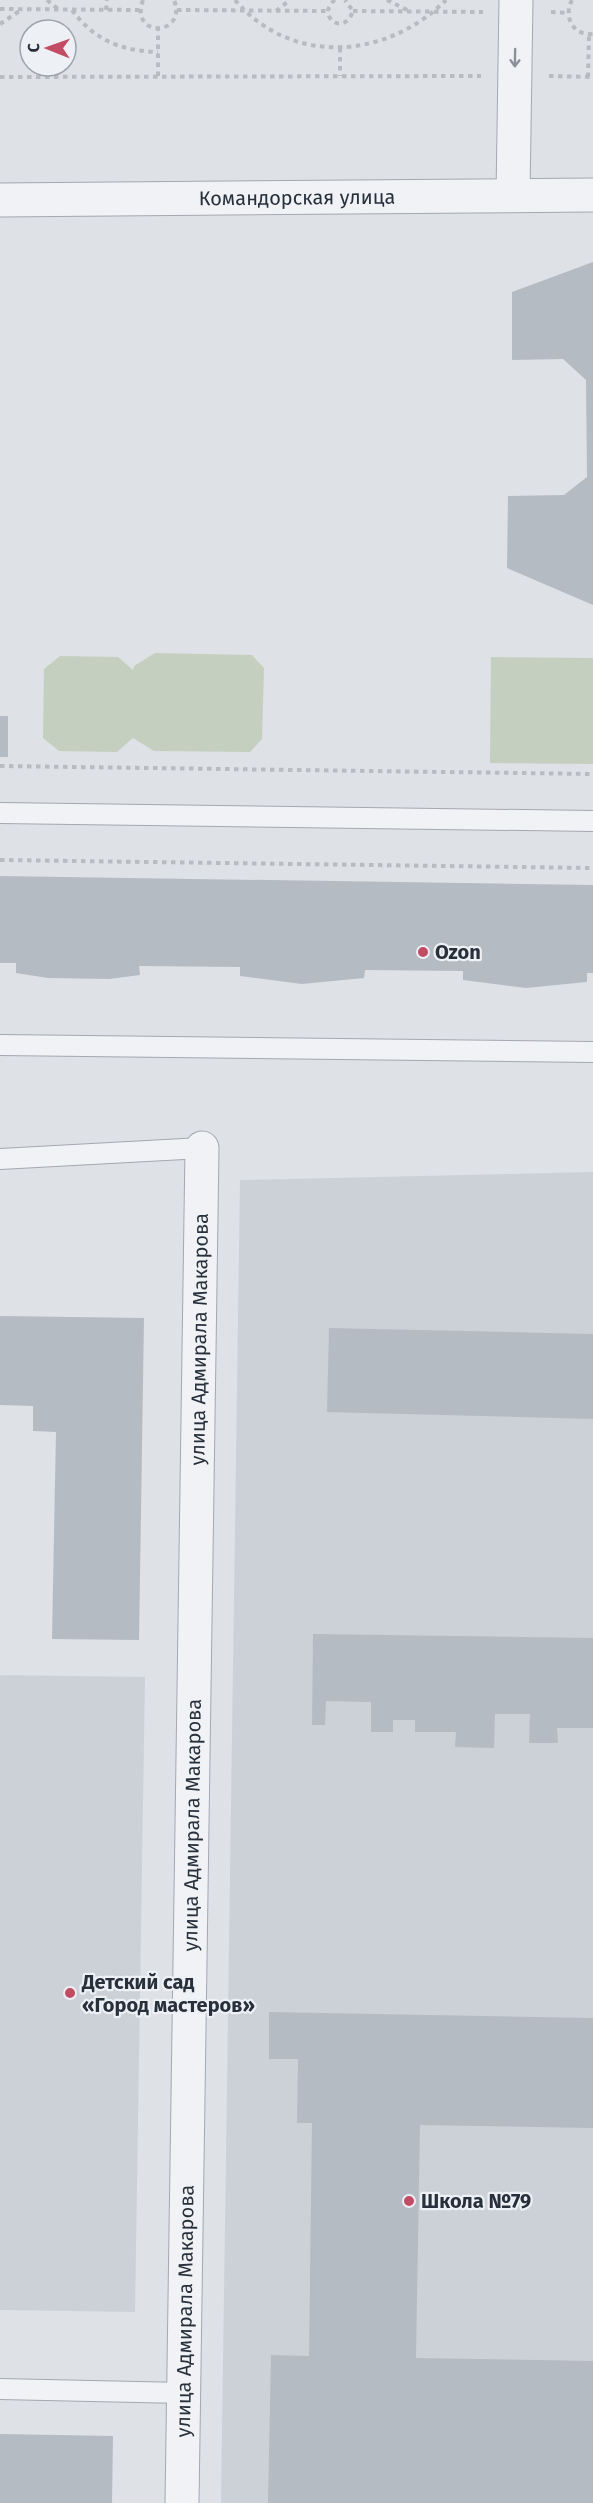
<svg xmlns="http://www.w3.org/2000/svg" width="593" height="2503" font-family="'Fira Sans',sans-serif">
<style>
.built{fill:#ccd1d8}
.green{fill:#c4cfc0}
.building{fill:#b5bbc3}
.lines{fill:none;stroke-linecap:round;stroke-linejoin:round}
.service-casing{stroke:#a4a8b0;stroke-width:22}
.minor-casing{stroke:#a4a8b0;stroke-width:35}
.path{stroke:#b8bcc1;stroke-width:4;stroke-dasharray:4.5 4.5;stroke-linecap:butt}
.service{stroke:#f0f2f5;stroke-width:20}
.minor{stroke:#f0f2f5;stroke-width:33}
.oneway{stroke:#8c9198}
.poi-dot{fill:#c34b63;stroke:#edf0f4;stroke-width:2}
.labels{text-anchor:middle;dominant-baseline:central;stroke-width:4.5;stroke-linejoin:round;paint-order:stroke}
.street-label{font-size:20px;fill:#28303c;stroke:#edf0f4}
.poi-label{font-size:20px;font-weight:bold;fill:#28303c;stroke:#edf0f4;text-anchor:start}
</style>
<rect width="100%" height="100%" fill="#dee1e6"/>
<path class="built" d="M 593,1172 L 593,2503 L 221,2503 L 240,1180 Z
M 0,1675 L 145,1677 L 135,2312 L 0,2310 Z"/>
<path class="green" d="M 155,653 L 252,655 L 264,668 L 262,739 L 250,752 L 154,751 L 133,738 L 117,752 L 59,751 L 43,738 L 44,669 L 60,656 L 118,657 L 133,670 L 134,666 Z
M 491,657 L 593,658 L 593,764 L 490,763 Z"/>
<path class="building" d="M 593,262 L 593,605 L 507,568 L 508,496 L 564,495 L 587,477 L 586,380 L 563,359 L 512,360 L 512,292 Z
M 0,716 L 8,716 L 8,757 L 0,757 Z
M 0,876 L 593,885 L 593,973 L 587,973 L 587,982 L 526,988 L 463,980 L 463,971 L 365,970 L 364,978 L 302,984 L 240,976 L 240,967 L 139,966 L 140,975 L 109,979 L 48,978 L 16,973 L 16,963 L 0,963 Z
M 0,1316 L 144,1318 L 139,1640 L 52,1639 L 56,1432 L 33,1431 L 33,1406 L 0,1405 Z
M 329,1328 L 593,1334 L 593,1419 L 327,1412 Z
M 313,1634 L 593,1638 L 593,1728 L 557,1728 L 558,1743 L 529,1743 L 530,1714 L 495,1714 L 494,1748 L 455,1747 L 456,1732 L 415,1732 L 415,1720 L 393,1720 L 393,1732 L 371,1732 L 371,1702 L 326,1701 L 325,1725 L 312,1725 Z
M 269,2012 L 593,2018 L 593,2128 L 420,2125 L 416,2358 L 593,2361 L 593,2503 L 268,2503 L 271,2355 L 309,2356 L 312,2123 L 297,2123 L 298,2059 L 269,2059 Z
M 0,2434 L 113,2436 L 112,2503 L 0,2503 Z"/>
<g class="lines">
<defs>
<path id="service" d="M 0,813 L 593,821
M 0,1045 L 593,1052
M 0,1159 L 202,1148
M 0,2389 L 183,2393"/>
<g id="minor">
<path d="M 513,195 L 516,0"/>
<path id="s1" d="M 0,200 L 593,195"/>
<path id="s2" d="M 182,2503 L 202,1148"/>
</g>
</defs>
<use href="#service" class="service-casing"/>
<use href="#minor" class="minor-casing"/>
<path class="path" d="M 47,0 L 58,9
M 143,0 C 129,39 188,36 174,0
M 235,0 C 292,67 387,59 446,0
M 335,0 C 315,15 344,38 353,11 L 345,0
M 387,0 L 409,11
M 572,0 C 563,17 573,36 593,34
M 0,9 L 140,10
M 72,10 C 94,40 121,51 158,52
M 106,10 L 107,0
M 177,10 L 327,11
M 276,11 L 290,0
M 353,11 L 483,12
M 551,12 L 568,13
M 0,24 L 21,10
M 340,48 L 340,76
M 158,76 L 158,29
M 549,76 L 593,77
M 0,77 L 481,76
M 588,77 L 589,34
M 0,766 L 593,774
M 0,860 L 593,868"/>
<use href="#service" class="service"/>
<use href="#minor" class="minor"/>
</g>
<defs><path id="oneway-shaft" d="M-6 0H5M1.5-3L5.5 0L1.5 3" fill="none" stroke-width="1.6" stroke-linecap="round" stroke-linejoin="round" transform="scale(1.5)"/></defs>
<use class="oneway" href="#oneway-shaft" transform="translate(515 58) rotate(91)"/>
<g class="poi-dot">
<circle cx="423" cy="952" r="6"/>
<circle cx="70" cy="1993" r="6"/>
<circle cx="409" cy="2201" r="6"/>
</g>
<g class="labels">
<g class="street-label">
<text stroke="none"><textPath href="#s1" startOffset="297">Командорская улица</textPath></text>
<text stroke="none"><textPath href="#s2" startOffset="1164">улица Адмирала Макарова</textPath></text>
<text stroke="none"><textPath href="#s2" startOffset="678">улица Адмирала Макарова</textPath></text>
<text stroke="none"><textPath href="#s2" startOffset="192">улица Адмирала Макарова</textPath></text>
</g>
<g class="poi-label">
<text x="435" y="952">Ozon</text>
<text x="82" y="1982">Детский сад<tspan x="82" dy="23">«Город мастеров»</tspan></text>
<text x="421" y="2201">Школа №79</text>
</g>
</g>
<g transform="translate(48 48) rotate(271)"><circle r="28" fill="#edf0f4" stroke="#9ea3aa" stroke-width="1.5"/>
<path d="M0-4.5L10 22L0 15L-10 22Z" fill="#c34b63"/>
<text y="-9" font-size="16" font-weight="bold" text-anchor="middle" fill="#28303c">С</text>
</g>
</svg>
